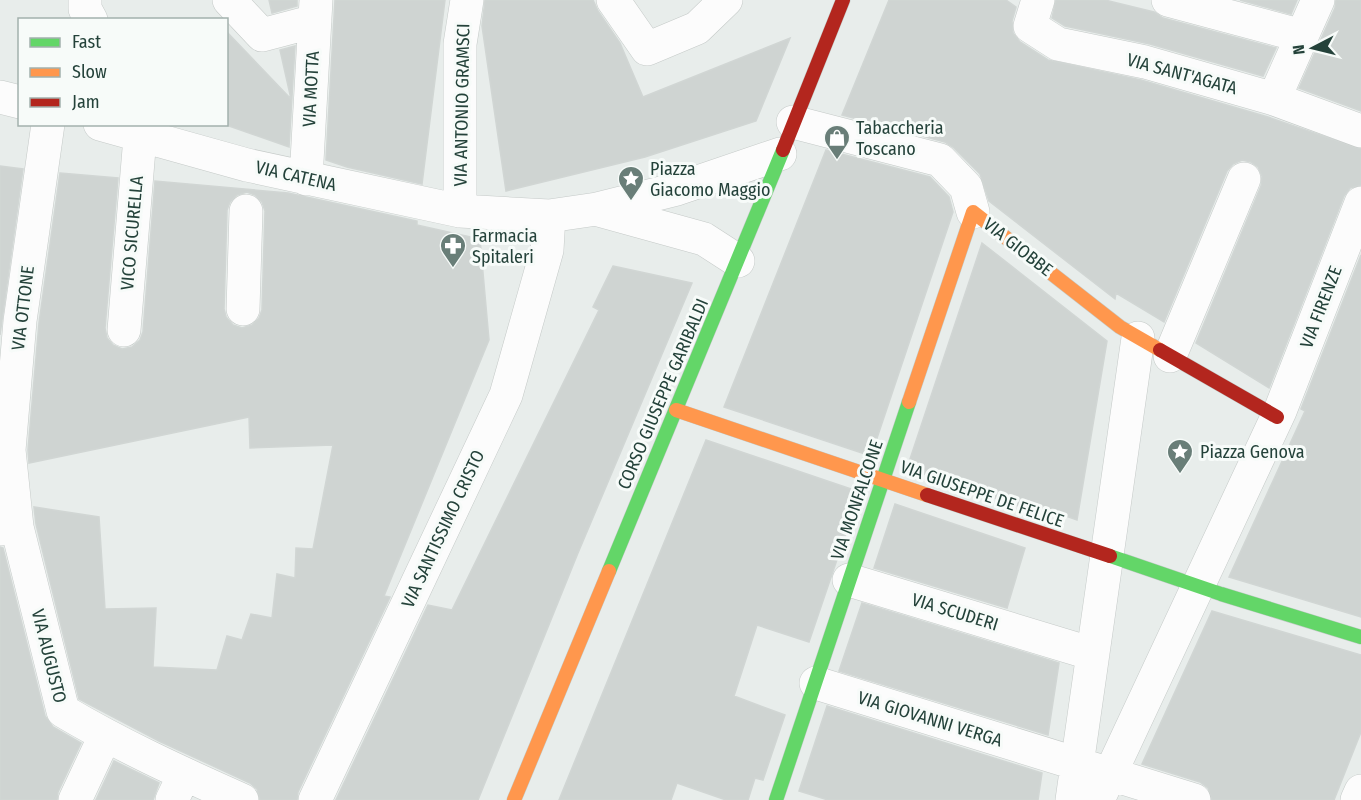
<svg xmlns="http://www.w3.org/2000/svg" width="1361" height="800" font-family="'Fira Sans Condensed',sans-serif">
<style>
.building{fill:#cfd4d2;stroke:#d1d6d4;stroke-width:1.5;fill-rule:evenodd}
.lines{fill:none;stroke-linecap:round;stroke-linejoin:round}
.street-casing{stroke:#c5cac8;stroke-width:34}
.fast-casing{stroke:#c3cbc8;stroke-width:15}
.slow-casing{stroke:#c3cbc8;stroke-width:15}
.jam-casing{stroke:#c3cbc8;stroke-width:15}
.street{stroke:#fcfcfc;stroke-width:33}
.fast{stroke:#63d668;stroke-width:14}
.slow{stroke:#ff974d;stroke-width:14}
.jam{stroke:#b3261e;stroke-width:14}
.labels{text-anchor:middle;dominant-baseline:central;stroke-width:6;stroke-linejoin:round;paint-order:stroke}
.street-label{font-size:18px;fill:#24423a;stroke:#f7fbf9}
.poi-label{font-size:18px;fill:#24423a;stroke:#f7fbf9;text-anchor:start}
</style>
<rect width="100%" height="100%" fill="#e8edeb"/>
<path class="building" d="M 269,0 L 297,0 L 297,6 L 272,13 Z
M 335,0 L 445,0 L 422,184 L 347,167 L 326,160 Z
M 485,0 L 593,0 L 598,11 L 620,43 L 643,97 L 790,38 L 756,121 L 645,157 L 506,191 L 482,26 Z
M 889,0 L 1006,0 L 1016,7 L 1012,21 L 1013,33 L 1020,42 L 1048,60 L 1141,80 L 1268,117 L 1361,149 L 1361,185 L 1350,188 L 1344,196 L 1269,388 L 1196,343 L 1261,186 L 1262,176 L 1258,167 L 1251,162 L 1242,160 L 1233,164 L 1227,171 L 1164,322 L 1116,293 L 1115,299 L 989,201 L 980,174 L 953,147 L 945,142 L 842,115 Z
M 1056,0 L 1105,0 L 1154,12 L 1163,18 L 1276,48 L 1263,76 L 1150,44 L 1065,26 L 1052,18 Z
M 1240,0 L 1297,0 L 1291,14 Z
M 1336,0 L 1361,0 L 1361,111 L 1299,88 L 1335,8 Z
M 226,31 L 291,99 L 280,50 L 295,46 L 289,147 L 226,125 Z
M 826,150 L 930,177 L 949,197 L 953,212 L 871,456 L 724,407 Z
M 0,166 L 23,169 L 0,335 Z
M 60,173 L 118,178 L 105,328 L 107,338 L 113,345 L 122,349 L 132,347 L 140,340 L 143,332 L 155,181 L 288,193 L 417,221 L 417,225 L 480,239 L 489,340 L 384,596 L 390,597 L 298,792 L 297,800 L 260,800 L 257,789 L 250,783 L 159,741 L 79,699 L 36,524 L 34,507 L 99,517 L 105,609 L 156,608 L 153,667 L 217,670 L 227,636 L 242,640 L 251,614 L 272,618 L 277,574 L 295,578 L 296,548 L 313,549 L 333,445 L 250,448 L 249,417 L 29,463 L 28,450 L 39,323 ZM 247,192 L 255,195 L 262,202 L 265,211 L 262,310 L 259,318 L 252,325 L 242,328 L 233,325 L 226,317 L 224,309 L 227,210 L 230,202 L 237,195 Z
M 982,243 L 1107,341 L 1077,520 L 1038,506 L 1036,512 L 907,468 Z
M 1361,255 L 1361,617 L 1229,577 L 1305,411 L 1301,409 Z
M 613,266 L 692,283 L 578,553 L 478,800 L 336,800 L 428,605 L 452,610 L 599,310 L 593,307 Z
M 706,440 L 860,492 L 809,642 L 757,625 L 734,696 L 785,715 L 763,780 L 755,778 L 748,800 L 726,800 L 677,783 L 671,800 L 559,800 Z
M 895,504 L 1025,548 L 1007,608 L 874,568 Z
M 0,547 L 3,548 L 45,716 L 53,727 L 81,743 L 58,792 L 57,800 L 0,800 Z
M 862,603 L 1059,663 L 1048,735 L 839,671 Z
M 1212,611 L 1361,655 L 1361,732 L 1334,800 L 1212,800 L 1208,788 L 1200,782 L 1142,764 Z
M 827,706 L 1042,773 L 1038,800 L 828,800 L 799,791 Z
M 114,761 L 159,783 L 153,800 L 96,800 Z"/>
<g class="lines">
<defs>
<path id="street" d="M 85,0 L 85,9 L 91,20
M 229,0 L 262,35 L 315,21
M 613,0 L 647,49 L 697,28 L 726,0
M 1038,0 L 1030,26 L 1058,44 L 1145,62 L 1274,99 L 1361,131
M 1168,0 L 1302,36
M 0,97 L 20,102
M 1274,99 L 1318,0
M 793,122 L 940,160 L 966,187 L 973,212
M 100,124 L 247,165 L 460,211 L 549,216 L 597,209 L 677,189 L 780,154
M 306,179 L 316,0
M 599,210 L 704,239 L 738,261
M 460,211 L 460,44 L 467,0
M 243,309 L 246,211
M 124,330 L 140,137 L 137,124
M 1170,356 L 1244,179
M 17,527 L 9,450 L 20,321 L 48,124
M 0,529 L 17,527 L 63,711 C 120,745 181,773 242,800
M 849,580 L 1093,654
M 816,683 L 1194,800
M 75,800 L 105,736
M 172,800 L 184,775
M 315,800 L 506,395 L 547,250 L 549,216
M 1072,800 L 1138,338
M 1098,800 L 1280,411 L 1361,203
M 1357,800 L 1361,791"/>
<path id="fast" d="M 1110,556 L 1221,594 L 1361,637
M 609,571 L 783,150
M 776,800 L 909,402"/>
<path id="slow" d="M 909,402 L 973,212 L 1120,327 L 1160,350
M 676,410 L 927,495
M 514,800 L 609,571"/>
<path id="jam" d="M 783,150 L 843,0
M 1160,350 L 1277,417
M 927,495 L 1110,556"/>
</defs>
<use href="#street" class="street-casing"/>
<use href="#fast" class="fast-casing"/>
<use href="#slow" class="slow-casing"/>
<use href="#jam" class="jam-casing"/>
<use href="#street" class="street"/>
<use href="#fast" class="fast"/>
<use href="#slow" class="slow"/>
<use href="#jam" class="jam"/>
</g>
<defs>
<symbol id="shop-pin" viewBox="-11 -11 22 30"><path d="M0 17L-7.5 6A9.5 9.5 0 1 1 7.5 6Z" fill="#697e78" stroke="#f7fbf9"/><path d="M-5-2.5h2.3a2.7 3.5 0 0 1 5.4 0H5L5.5 6h-11ZM-1.5-2.5h3a1.5 2.3 0 0 0-3 0Z" fill="#fff"/></symbol>
<symbol id="sight-pin" viewBox="-11 -11 22 30"><path d="M0 17L-7.5 6A9.5 9.5 0 1 1 7.5 6Z" fill="#697e78" stroke="#f7fbf9"/><path d="M0-6L1.8-2.2L6-1.7L2.9 1.2L3.7 5.4L0 3.3L-3.7 5.4L-2.9 1.2L-6-1.7L-1.8-2.2Z" fill="#fff"/></symbol>
<symbol id="pharmacy-pin" viewBox="-11 -11 22 30"><path d="M0 17L-7.5 6A9.5 9.5 0 1 1 7.5 6Z" fill="#697e78" stroke="#f7fbf9"/><path d="M-2-6h4v4h4v4h-4v4h-4v-4h-4v-4h4Z" fill="#fff"/></symbol>
</defs>
<g fill-rule="evenodd">
<use href="#shop-pin" x="822" y="123" width="30" height="40"/>
<use href="#sight-pin" x="616" y="164" width="30" height="40"/>
<use href="#pharmacy-pin" x="438" y="231" width="30" height="40"/>
<use href="#sight-pin" x="1165" y="437" width="30" height="40"/>
</g>
<g class="labels">
<g class="street-label">
<text transform="translate(1182 74) rotate(15)">VIA SANT'AGATA</text>
<text transform="translate(311 89) rotate(-87)">VIA MOTTA</text>
<text transform="translate(462 105) rotate(-89)">VIA ANTONIO GRAMSCI</text>
<text transform="translate(296 176) rotate(13)">VIA CATENA</text>
<text transform="translate(132 233) rotate(-85)">VICO SICURELLA</text>
<text transform="translate(1018 247) rotate(38)">VIA GIOBBE</text>
<text transform="translate(1321 307) rotate(-69)">VIA FIRENZE</text>
<text transform="translate(23 308) rotate(-83)">VIA OTTONE</text>
<text transform="translate(663 394) rotate(-67)">CORSO GIUSEPPE GARIBALDI</text>
<text transform="translate(982 494) rotate(19)">VIA GIUSEPPE DE FELICE</text>
<text transform="translate(857 500) rotate(-71)">VIA MONFALCONE</text>
<text transform="translate(443 529) rotate(-65)">VIA SANTISSIMO CRISTO</text>
<text transform="translate(955 612) rotate(17)">VIA SCUDERI</text>
<text transform="translate(49 656) rotate(76)">VIA AUGUSTO</text>
<text transform="translate(930 719) rotate(17)">VIA GIOVANNI VERGA</text>
</g>
<g class="poi-label">
<text x="856" y="128">Tabaccheria<tspan x="856" dy="21">Toscano</tspan></text>
<text x="650" y="169">Piazza<tspan x="650" dy="21">Giacomo Maggio</tspan></text>
<text x="472" y="236">Farmacia<tspan x="472" dy="21">Spitaleri</tspan></text>
<text x="1200" y="452">Piazza Genova</text>
</g>
</g>
<rect x="18" y="18" width="210" height="108" fill="#f7fbf9" stroke="#a3b1ad" stroke-width="1.5"/>
<rect x="30" y="38" width="30" height="9" fill="#63d668" stroke="#a3b1ad" stroke-width="1.5"/>
<text x="72" y="48" font-size="18" fill="#24423a">Fast</text>
<rect x="30" y="68" width="30" height="9" fill="#ff974d" stroke="#a3b1ad" stroke-width="1.5"/>
<text x="72" y="78" font-size="18" fill="#24423a">Slow</text>
<rect x="30" y="98" width="30" height="9" fill="#b3261e" stroke="#a3b1ad" stroke-width="1.5"/>
<text x="72" y="108" font-size="18" fill="#24423a">Jam</text>
<g transform="translate(1313 48) rotate(263)" stroke="#f7fbf9" stroke-width="4.5" paint-order="stroke">
<path d="M0-4.5L10 22L0 15L-10 22Z" fill="#24423a"/>
<text y="-9" font-size="16" font-weight="bold" text-anchor="middle" fill="#24423a">N</text>
</g>
</svg>
